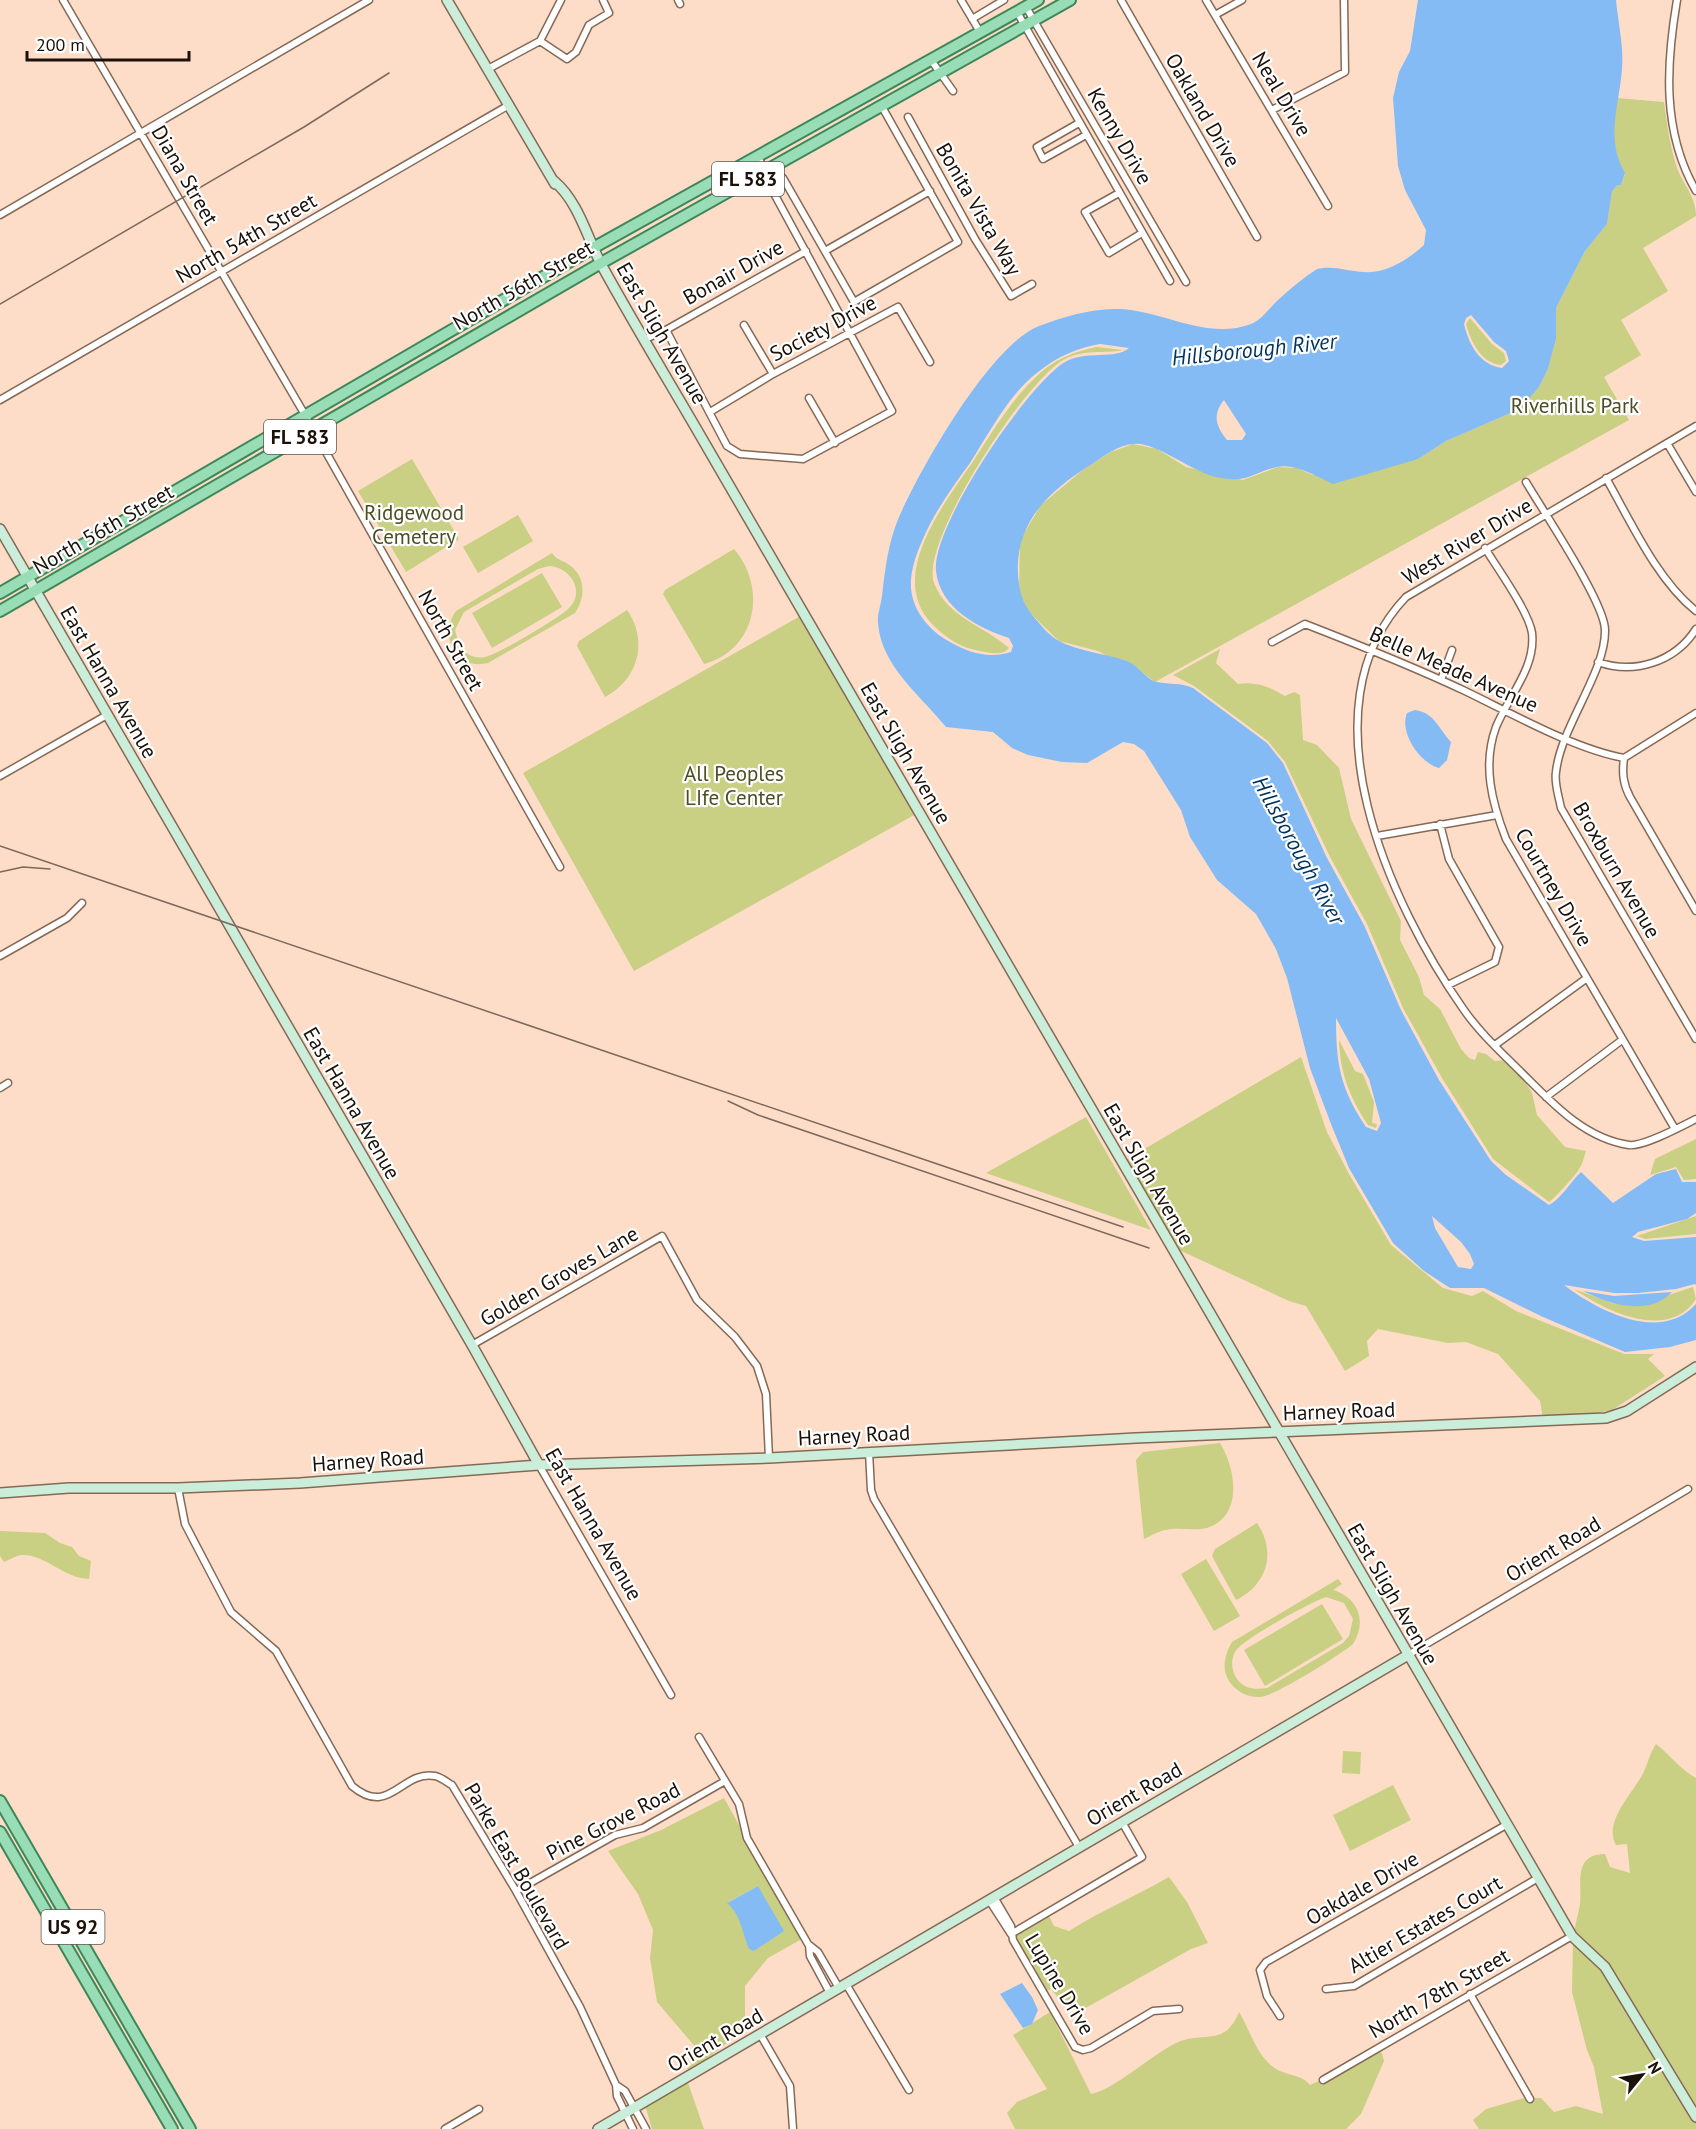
<svg xmlns="http://www.w3.org/2000/svg" width="1696" height="2129" font-family="'PT Sans',sans-serif">
<style>
.green{fill:#c9cf83;fill-rule:evenodd}
.water{fill:#84bbf5;fill-rule:evenodd}
.lines{fill:none;stroke-linecap:round;stroke-linejoin:round}
.street-casing{stroke:#856956;stroke-width:9}
.secondary-casing{stroke:#856956;stroke-width:12}
.primary-casing{stroke:#3f875a;stroke-width:14}
.street{stroke:#fff;stroke-width:6}
.secondary{stroke:#cbeeda;stroke-width:9}
.primary{stroke:#98ddb6;stroke-width:10}
.rail{stroke:#7d695b;stroke-width:1.5}
.labels{text-anchor:middle;dominant-baseline:central;stroke-width:4.5;stroke-linejoin:round;paint-order:stroke}
.shield{fill:#fff;stroke:#5f5853;stroke-width:1.5}
.shield-label{font-size:20px;font-weight:bold;fill:#1b1109}
.street-label{font-size:21px;fill:#1b1109;stroke:#fff}
.park-label{font-size:21px;fill:#4b4e24;stroke:#fff}
.water-label{font-size:22px;font-style:italic;fill:#00325e;stroke:#fff}
</style>
<rect width="100%" height="100%" fill="#fdddc7"/>
<path class="green" d="M 1617,98 L 1664,102 C 1667,125 1670,146 1677,168 C 1684,186 1696,197 1696,216 L 1643,248 L 1668,291 L 1621,320 L 1641,355 L 1604,377 L 1629,420 L 1155,682 L 1125,660 L 1111,658 L 1098,651 L 1059,641 L 1028,611 L 1019,592 L 1020,540 L 1041,505 L 1084,469 L 1111,452 L 1133,444 L 1157,449 L 1186,467 L 1243,480 L 1278,467 L 1297,468 L 1313,475 L 1418,459 L 1446,441 L 1520,409 L 1539,387 L 1548,369 L 1556,339 L 1556,308 L 1585,251 L 1607,224 L 1612,192 L 1616,186 L 1621,185 L 1625,174 C 1611,149 1612,124 1617,98 Z
M 1470,318 L 1492,344 L 1504,353 L 1506,361 L 1501,365 C 1481,363 1471,342 1466,324 Z
M 1097,347 L 1123,350 C 1104,354 1084,349 1065,359 C 1027,378 919,542 934,583 C 947,617 984,626 1009,648 C 1002,656 990,653 980,651 C 962,648 947,639 933,625 C 885,577 945,503 974,460 C 993,431 1011,400 1037,376 C 1053,360 1075,351 1097,347 Z
M 412,459 L 459,539 L 406,572 L 358,491 Z
M 518,515 L 533,541 L 478,573 L 463,547 Z
M 734,549 C 768,588 756,650 704,664 L 663,594 L 665,590 Z
M 552,553 C 557,561 564,560 572,567 C 586,579 585,598 575,613 L 488,663 C 456,671 438,635 456,611 ZM 549,566 C 570,567 586,591 569,608 C 561,617 497,655 485,657 C 475,659 467,655 460,648 L 455,630 L 464,612 L 538,569 Z
M 542,573 L 562,607 L 492,648 L 472,613 Z
M 627,610 C 649,641 638,680 605,697 L 577,646 L 579,641 Z
M 802,615 L 916,814 L 634,971 L 523,773 Z
M 1220,649 L 1216,663 L 1238,684 C 1256,681 1270,687 1285,696 L 1294,692 L 1300,695 L 1303,740 L 1317,745 L 1339,768 L 1351,819 L 1401,921 L 1400,940 L 1419,977 L 1424,995 L 1440,1009 L 1461,1049 L 1469,1058 L 1475,1060 L 1478,1052 L 1486,1054 L 1495,1061 L 1506,1060 L 1523,1078 L 1532,1093 L 1537,1115 L 1565,1147 L 1586,1151 C 1584,1156 1583,1164 1579,1169 C 1577,1174 1553,1200 1549,1202 L 1493,1159 L 1442,1078 L 1403,1008 L 1367,924 L 1330,857 L 1285,762 L 1268,741 L 1194,686 L 1173,675 Z
M 1339,1040 L 1355,1071 L 1363,1074 L 1374,1102 L 1372,1123 L 1377,1124 L 1376,1128 L 1368,1125 C 1350,1098 1340,1073 1339,1040 Z
M 1301,1057 L 1327,1132 L 1349,1174 L 1391,1245 L 1443,1288 L 1472,1296 L 1483,1291 L 1516,1311 L 1624,1354 L 1654,1354 L 1648,1359 L 1665,1376 L 1612,1410 L 1580,1416 L 1543,1418 L 1540,1401 L 1498,1354 L 1466,1342 L 1448,1343 L 1378,1329 L 1367,1341 L 1369,1356 L 1345,1371 L 1306,1306 L 1289,1301 L 1175,1248 L 1124,1161 Z
M 1086,1117 L 1151,1230 L 986,1173 Z
M 1696,1139 L 1696,1179 L 1684,1180 L 1676,1167 L 1650,1175 L 1655,1159 Z
M 1696,1216 L 1696,1234 L 1645,1239 L 1637,1236 Z
M 1693,1287 L 1696,1299 C 1668,1342 1605,1311 1574,1289 L 1612,1303 L 1635,1306 Z
M 1220,1443 C 1234,1465 1244,1511 1212,1526 C 1196,1533 1181,1526 1166,1530 C 1158,1531 1151,1536 1144,1539 L 1136,1460 L 1143,1452 Z
M 1257,1523 C 1277,1552 1267,1585 1236,1600 L 1212,1556 L 1215,1549 Z
M 0,1531 L 45,1533 L 60,1543 L 72,1547 L 79,1556 L 91,1561 L 89,1579 C 63,1578 45,1554 22,1555 C 17,1555 9,1560 4,1562 L 0,1556 Z
M 1206,1559 L 1240,1616 L 1214,1631 L 1181,1574 Z
M 1338,1579 L 1342,1584 L 1333,1590 C 1359,1598 1367,1622 1353,1644 C 1340,1655 1276,1695 1261,1697 C 1249,1698 1236,1692 1229,1681 C 1221,1668 1225,1654 1232,1642 ZM 1326,1597 L 1344,1603 L 1353,1619 L 1349,1636 L 1343,1643 L 1267,1688 C 1256,1690 1244,1689 1237,1679 C 1232,1672 1230,1661 1235,1652 C 1241,1640 1311,1602 1326,1597 Z
M 1322,1604 L 1343,1639 L 1265,1686 L 1244,1650 Z
M 1656,1744 C 1670,1755 1681,1770 1696,1778 L 1696,2110 L 1608,1966 L 1574,1934 C 1575,1924 1578,1915 1580,1905 C 1582,1883 1573,1854 1605,1854 L 1610,1867 L 1630,1873 L 1627,1844 L 1616,1845 C 1602,1820 1637,1790 1645,1769 C 1649,1760 1650,1753 1656,1744 Z
M 1343,1751 L 1361,1752 L 1360,1774 L 1342,1773 Z
M 1393,1785 L 1411,1820 L 1350,1851 L 1333,1815 Z
M 724,1798 L 801,1937 L 800,1940 L 768,1958 L 745,1986 L 745,2029 L 690,2072 L 687,2068 L 703,2056 L 657,2002 L 650,1958 L 653,1930 L 638,1894 L 608,1851 L 661,1830 ZM 758,1886 L 755,1951 L 750,1949 L 735,1909 L 728,1902 Z
M 1169,1877 L 1187,1902 L 1208,1943 L 1191,1949 L 1082,2010 L 1069,2010 L 1051,1989 L 1046,1991 L 1015,1936 L 1049,1916 L 1054,1926 L 1069,1931 C 1100,1911 1136,1896 1169,1877 Z
M 1573,1942 L 1603,1969 L 1696,2123 L 1696,2129 L 1479,2129 L 1473,2120 L 1486,2109 L 1524,2098 L 1529,2103 L 1534,2098 L 1541,2098 L 1554,2112 L 1576,2106 L 1603,2114 L 1594,2067 L 1587,2050 L 1572,1992 Z
M 1050,2012 L 1091,2094 C 1115,2089 1149,2057 1174,2044 C 1203,2029 1224,2049 1239,2012 C 1250,2030 1256,2054 1273,2067 C 1285,2076 1302,2074 1310,2085 L 1319,2081 L 1322,2084 L 1377,2051 L 1382,2053 L 1384,2061 L 1361,2114 L 1346,2129 L 1015,2129 L 1007,2113 L 1017,2102 L 1047,2089 L 1013,2035 Z
M 687,2080 L 704,2129 L 652,2129 L 645,2105 Z"/>
<path class="water" d="M 1418,0 L 1616,0 C 1618,22 1624,47 1622,69 C 1619,107 1605,138 1625,173 L 1621,185 L 1616,186 L 1612,192 L 1607,224 L 1585,251 L 1556,308 L 1556,339 L 1548,369 L 1539,387 L 1520,409 L 1446,441 L 1418,459 L 1333,484 C 1317,477 1296,463 1277,467 C 1250,473 1249,484 1216,477 C 1190,471 1155,441 1133,444 C 1118,445 1104,456 1092,464 C 1050,490 1015,522 1018,574 C 1019,590 1022,603 1033,616 C 1040,624 1049,636 1059,641 C 1076,650 1105,654 1124,660 C 1137,663 1146,680 1157,682 C 1170,685 1180,682 1193,688 L 1267,743 L 1283,763 L 1327,858 L 1364,925 L 1401,1010 L 1439,1080 L 1491,1161 L 1506,1175 L 1549,1205 C 1562,1198 1570,1182 1581,1172 L 1613,1203 L 1656,1174 L 1676,1169 L 1682,1182 L 1696,1182 L 1696,1213 L 1687,1219 L 1638,1232 L 1632,1237 L 1644,1241 L 1696,1237 L 1696,1285 L 1695,1284 L 1676,1289 L 1638,1293 L 1614,1293 L 1564,1285 C 1597,1310 1660,1344 1696,1304 L 1696,1340 L 1670,1347 L 1625,1352 L 1543,1317 L 1484,1288 L 1450,1288 L 1424,1271 L 1393,1243 L 1349,1168 L 1331,1124 L 1310,1068 L 1287,978 L 1276,949 L 1256,914 L 1217,880 L 1190,837 L 1181,810 L 1144,751 L 1134,744 L 1123,742 L 1087,763 L 1062,762 L 1028,755 L 1012,748 L 993,732 L 946,727 C 921,696 881,666 878,623 C 877,615 881,605 882,596 C 885,569 888,543 899,517 C 920,469 990,345 1039,326 C 1062,317 1093,308 1118,309 C 1163,310 1206,341 1251,324 C 1262,320 1269,308 1278,300 C 1290,289 1303,278 1317,269 C 1334,265 1347,271 1364,272 C 1386,274 1409,259 1424,245 L 1426,230 L 1405,190 L 1398,166 L 1393,98 L 1399,72 L 1410,51 ZM 1471,315 L 1494,342 L 1506,351 L 1509,361 L 1502,368 C 1480,365 1469,345 1464,324 L 1466,318 ZM 1100,344 L 1129,348 C 1116,360 1085,350 1065,362 C 1027,385 931,527 936,571 C 940,608 978,628 1009,638 L 1013,646 L 1011,652 C 990,659 969,653 950,642 C 928,630 909,607 911,580 C 912,562 922,540 930,524 C 941,503 956,482 970,463 C 990,432 1009,394 1038,372 C 1057,357 1076,348 1100,344 ZM 1224,400 L 1246,434 L 1242,440 L 1227,440 C 1216,427 1212,415 1224,400 ZM 1336,1018 L 1369,1079 L 1381,1123 L 1377,1131 L 1366,1127 C 1340,1088 1336,1064 1336,1018 ZM 1432,1216 L 1461,1242 L 1470,1254 L 1474,1264 L 1471,1269 L 1458,1267 L 1435,1228 Z
M 1415,710 C 1435,713 1438,728 1451,742 L 1447,760 L 1439,768 C 1420,763 1399,733 1407,713 Z
M 1583,1291 L 1614,1296 L 1672,1292 C 1649,1317 1608,1304 1583,1291 Z
M 758,1886 L 784,1931 L 754,1951 L 749,1949 C 742,1932 741,1915 727,1903 Z
M 1022,1983 L 1032,1997 L 1038,2010 L 1032,2024 L 1023,2028 L 1000,1994 Z"/>
<g class="lines">
<defs>
<path id="street" d="M 63,0 L 305,415 L 560,867
M 678,0 L 680,4
M 961,0 L 980,32
M 1121,0 L 1257,237
M 1206,0 L 1328,206
M 1677,0 C 1666,65 1662,132 1696,191
M 1026,7 L 1186,282
M 1017,12 L 1170,281
M 1215,15 L 1242,0
M 972,19 L 1004,0
M 540,41 L 567,59 L 576,52 L 589,25 L 609,13 L 603,0
M 931,60 L 953,91
M 488,69 L 540,41 L 561,0
M 1272,110 L 1345,72 L 1344,0
M 908,117 L 975,239 L 1011,296 L 1032,284
M 1079,123 L 1037,147 L 1043,159 L 1086,135
M 770,186 L 783,178 L 854,302 L 958,242 L 881,105
M 1119,193 L 1085,212 L 1109,253 L 1142,233
M 0,215 L 369,0
M 825,251 L 930,191
M 744,325 L 773,374
M 666,330 L 727,446 L 740,454 L 803,459 L 892,411 L 770,186 L 758,156
M 645,339 L 666,330 L 806,251
M 809,398 L 835,443
M 0,400 L 509,105
M 710,412 L 773,374 L 898,307 L 930,362
M 1696,426 L 1406,597 C 1300,708 1390,905 1464,1010 C 1480,1033 1502,1053 1522,1073 C 1552,1103 1585,1139 1629,1145 C 1643,1147 1682,1126 1696,1119
M 1667,443 L 1696,492
M 1606,478 C 1631,522 1657,580 1696,611
M 1526,482 C 1543,511 1605,603 1605,630 C 1606,672 1561,726 1556,772 C 1554,783 1559,797 1561,808 L 1696,1039
M 1485,548 C 1497,568 1529,612 1532,633 C 1536,668 1508,697 1496,727 C 1482,765 1492,803 1506,839 L 1675,1129
M 1272,642 L 1305,624 C 1359,645 1412,666 1465,691 C 1511,713 1574,749 1624,758
M 1598,662 C 1634,675 1675,662 1696,629
M 1441,680 L 1452,650
M 1696,713 L 1624,758 C 1622,773 1623,784 1630,797 L 1696,911
M 0,776 L 107,715
M 1440,824 L 1449,859 L 1499,947 L 1495,962 L 1448,985
M 1377,836 L 1497,815
M 0,956 L 67,918 L 82,903
M 1495,1045 L 1587,978
M 0,1088 L 8,1083
M 1546,1097 L 1622,1040
M 472,1345 L 662,1236 L 697,1300 L 735,1337 L 757,1366 L 766,1394 L 769,1458
M 869,1452 L 871,1490 L 874,1499 L 1079,1847
M 539,1465 L 671,1695
M 178,1488 L 185,1524 L 231,1612 L 276,1651 L 352,1786 C 390,1818 401,1770 435,1776 C 441,1777 448,1783 452,1785 L 516,1891 L 580,2007 L 616,2085 L 625,2091 L 646,2129
M 1408,1655 L 1688,1489
M 699,1737 L 739,1804 L 747,1838 L 808,1944 L 818,1952 L 839,1988
M 516,1891 L 615,1835 L 643,1828 L 725,1781
M 994,1897 L 1011,1926 L 1013,1940 L 1075,2047 L 1083,2050 L 1091,2048 L 1153,2011 L 1179,2009
M 989,1900 L 1011,1934
M 1011,1934 L 1142,1857 L 1122,1822
M 809,1945 L 810,1956 L 830,1993
M 846,1984 L 909,2090
M 1326,1989 L 1354,1986 L 1538,1878
M 1470,1994 L 1530,2099
M 1280,2016 L 1267,1996 L 1260,1970 L 1266,1962 L 1506,1825
M 760,2034 L 790,2086 L 793,2129
M 1323,2080 L 1572,1936
M 616,2085 L 617,2096 L 633,2129
M 445,2129 L 479,2109"/>
<path id="secondary" d="M 447,0 L 555,184
M 554,181 C 578,201 587,237 601,264 C 630,317 662,370 693,423 L 1572,1936 L 1605,1967 L 1696,2117
M 0,529 L 472,1345 L 539,1465
M 0,1493 L 69,1488 L 178,1488 L 300,1483 L 539,1465 L 769,1458 L 1136,1438 L 1606,1418 L 1627,1411 L 1696,1367
M 598,2129 L 1408,1655"/>
<path id="primary" d="M 0,593 L 593,248 L 1038,0
M 0,611 L 601,263 L 1070,0
M 0,1801 L 190,2129
M 0,1832 L 172,2129"/>
</defs>
<use href="#street" class="street-casing"/>
<use href="#secondary" class="secondary-casing"/>
<use href="#primary" class="primary-casing"/>
<use href="#street" class="street"/>
<use href="#secondary" class="secondary"/>
<use href="#primary" class="primary"/>
<path class="rail" d="M 0,304 L 304,127 L 389,73
M 0,846 L 1123,1227
M 0,872 L 23,867 L 50,869
M 728,1101 L 758,1115 L 1149,1248"/>
</g>
<g class="labels">
<g class="shield">
<rect x="712" y="162" width="72" height="34" rx="4.5"/>
<rect x="264" y="420" width="72" height="34" rx="4.5"/>
<rect x="41.5" y="1910" width="63" height="34" rx="4.5"/>
</g>
<g class="shield-label">
<text x="748" y="179">FL 583</text>
<text x="300" y="437">FL 583</text>
<text x="73" y="1927">US 92</text>
</g>
<g class="street-label">
<text transform="translate(1282 94) rotate(59)">Neal Drive</text>
<text transform="translate(1203 110) rotate(60)">Oakland Drive</text>
<text transform="translate(1120 136) rotate(60)">Kenny Drive</text>
<text transform="translate(185 175) rotate(60)">Diana Street</text>
<text transform="translate(979 209) rotate(60)">Bonita Vista Way</text>
<text transform="translate(246 238) rotate(-30)">North 54th Street</text>
<text transform="translate(733 272) rotate(-29)">Bonair Drive</text>
<text transform="translate(523 285) rotate(-30)">North 56th Street</text>
<text transform="translate(823 328) rotate(-28)">Society Drive</text>
<text transform="translate(662 333) rotate(60)">East Sligh Avenue</text>
<text transform="translate(103 529) rotate(-30)">North 56th Street</text>
<text transform="translate(1467 541) rotate(-31)">West River Drive</text>
<text transform="translate(451 640) rotate(61)">North Street</text>
<text transform="translate(1454 669) rotate(24)">Belle Meade Avenue</text>
<text transform="translate(109 682) rotate(60)">East Hanna Avenue</text>
<text transform="translate(906 753) rotate(60)">East Sligh Avenue</text>
<text transform="translate(1617 870) rotate(60)">Broxburn Avenue</text>
<text transform="translate(1554 887) rotate(60)">Courtney Drive</text>
<text transform="translate(352 1103) rotate(60)">East Hanna Avenue</text>
<text transform="translate(1149 1174) rotate(60)">East Sligh Avenue</text>
<text transform="translate(559 1276) rotate(-30)">Golden Groves Lane</text>
<text transform="translate(1339 1411) rotate(-2)">Harney Road</text>
<text transform="translate(854 1435) rotate(-3)">Harney Road</text>
<text transform="translate(368 1460) rotate(-4)">Harney Road</text>
<text transform="translate(594 1524) rotate(60)">East Hanna Avenue</text>
<text transform="translate(1553 1549) rotate(-31)">Orient Road</text>
<text transform="translate(1393 1594) rotate(60)">East Sligh Avenue</text>
<text transform="translate(1134 1794) rotate(-30)">Orient Road</text>
<text transform="translate(613 1821) rotate(-27)">Pine Grove Road</text>
<text transform="translate(517 1866) rotate(60)">Parke East Boulevard</text>
<text transform="translate(1362 1888) rotate(-30)">Oakdale Drive</text>
<text transform="translate(1425 1924) rotate(-30)">Altier Estates Court</text>
<text transform="translate(1060 1984) rotate(59)">Lupine Drive</text>
<text transform="translate(1439 1993) rotate(-30)">North 78th Street</text>
<text transform="translate(715 2040) rotate(-30)">Orient Road</text>
</g>
<g class="park-label">
<text x="1575" y="405">Riverhills Park</text>
<text x="414" y="512">Ridgewood<tspan x="414" dy="24">Cemetery</tspan></text>
<text x="734" y="773">All Peoples<tspan x="734" dy="24">LIfe Center</tspan></text>
</g>
<g class="water-label">
<text transform="translate(1254 349) rotate(-6)">Hillsborough River</text>
<text transform="translate(1299 850) rotate(61)">Hillsborough River</text>
</g>
</g>
<g transform="translate(1642 2075) rotate(60)" stroke="#ffffff" stroke-width="4.5" paint-order="stroke">
<path d="M0-4.5L10 22L0 15L-10 22Z" fill="#1b1109"/>
<text y="-9" font-size="16" font-weight="bold" text-anchor="middle" fill="#1b1109">N</text>
</g>
<path d="M27 51v9h162v-9" fill="none" stroke="#1b1109" stroke-width="3"/>
<text x="36" y="51" font-size="18" fill="#1b1109" stroke="#ffffff" stroke-width="4.5" paint-order="stroke">200 m</text>
</svg>
